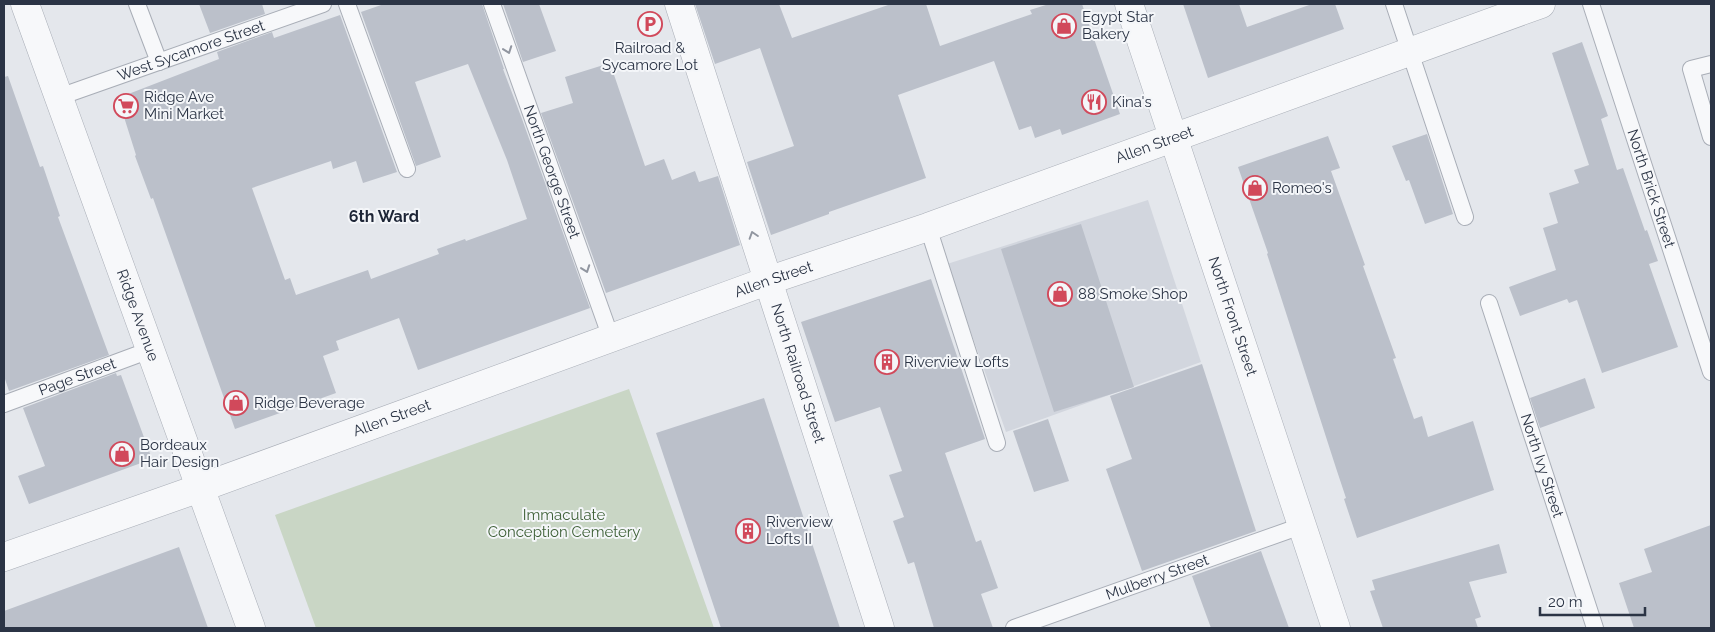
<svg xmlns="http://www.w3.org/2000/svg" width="1715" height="632" font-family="Raleway,sans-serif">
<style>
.built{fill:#d2d6de}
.green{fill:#c9d6c5}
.building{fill:#bbc0ca}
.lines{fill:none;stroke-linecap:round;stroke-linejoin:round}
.service-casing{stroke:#a9aeb7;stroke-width:18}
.minor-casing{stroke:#a9aeb7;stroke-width:29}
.tertiary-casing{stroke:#a9aeb7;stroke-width:29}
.service{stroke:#f7f8fa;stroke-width:16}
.minor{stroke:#f7f8fa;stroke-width:28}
.tertiary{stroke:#f7f8fa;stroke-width:28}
.oneway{stroke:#9196a0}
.labels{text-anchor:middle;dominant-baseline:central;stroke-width:4;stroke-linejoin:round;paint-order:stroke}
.poi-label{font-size:15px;fill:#2b3445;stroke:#f4f6f9;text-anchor:start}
.street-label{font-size:15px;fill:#2b3445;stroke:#f4f6f9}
.park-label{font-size:15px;fill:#3f6138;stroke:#f4f6f9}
.neighbourhood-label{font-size:16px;font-weight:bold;fill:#1d2536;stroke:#f4f6f9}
</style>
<rect width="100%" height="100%" fill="#e4e7ec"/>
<path class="built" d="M 1148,200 L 1201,362 L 1006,432 L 947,264 Z"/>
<path class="green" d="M 629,389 L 714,628 L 316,628 L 275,515 Z"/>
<path class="building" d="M 199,4 L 262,4 L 265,14 L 210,33 Z
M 384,4 L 482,4 L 504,69 L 503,69 L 522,119 L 590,308 L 418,370 L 399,318 L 336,341 L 339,350 L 323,356 L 336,393 L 235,429 L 153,198 L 151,199 L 135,156 L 136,155 L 118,98 L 219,59 L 217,52 L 272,32 L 274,38 L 340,15 L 397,172 L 363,183 L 356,161 L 333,169 L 331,161 L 252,188 L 285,280 L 290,278 L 296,295 L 368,270 L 371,279 L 439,254 L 437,249 L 465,239 L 466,241 L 527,219 L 507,160 L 468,64 L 415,82 L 441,157 L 416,166 L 361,12 Z
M 503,4 L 539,4 L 556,51 L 523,62 Z
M 695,4 L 779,4 L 792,38 L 891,4 L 926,4 L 940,46 L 1032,14 L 1030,10 L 1049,4 L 1082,4 L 1120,114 L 1062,135 L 1060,129 L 1035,138 L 1031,126 L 1019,130 L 994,61 L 898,95 L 926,178 L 829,212 L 829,214 L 771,235 L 747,162 L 794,146 L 760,48 L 715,64 Z
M 1183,4 L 1239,4 L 1247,27 L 1312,4 L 1335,4 L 1344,29 L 1208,78 Z
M 1582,42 L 1608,116 L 1601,119 L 1617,170 L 1623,168 L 1645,231 L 1647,230 L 1658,261 L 1649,264 L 1678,347 L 1602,373 L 1577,300 L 1569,303 L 1567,299 L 1520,316 L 1509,287 L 1556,270 L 1543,228 L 1558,223 L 1549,193 L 1579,183 L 1574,170 L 1589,165 L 1552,53 Z
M 610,63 L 645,166 L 664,159 L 672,180 L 695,171 L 699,182 L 718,176 L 740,245 L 606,293 L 541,113 L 573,103 L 565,77 Z
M 8,76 L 40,167 L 43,166 L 60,216 L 58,217 L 109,355 L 9,391 L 4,376 L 4,77 Z
M 1427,134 L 1453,214 L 1425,224 L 1409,180 L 1406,181 L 1392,146 Z
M 1328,136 L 1340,168 L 1331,171 L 1365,265 L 1363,266 L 1396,358 L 1393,359 L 1414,419 L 1422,416 L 1428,437 L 1473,421 L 1494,490 L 1357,538 L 1344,499 L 1346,498 L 1336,468 L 1267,254 L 1268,253 L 1238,167 Z
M 1081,224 L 1134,387 L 1054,412 L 1001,249 Z
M 931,279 L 985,439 L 945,453 L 976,542 L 981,540 L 998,588 L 981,594 L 993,628 L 934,628 L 914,562 L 908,564 L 893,521 L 904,517 L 889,475 L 902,471 L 880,407 L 835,422 L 801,322 Z
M 1202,364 L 1256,531 L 1142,571 L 1106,469 L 1132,459 L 1110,396 Z
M 116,373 L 117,376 L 121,375 L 152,459 L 29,504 L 18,476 L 45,466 L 23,408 Z
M 1585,378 L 1595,408 L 1540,428 L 1530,398 Z
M 764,398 L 840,628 L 721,628 L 656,433 Z
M 1048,419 L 1069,481 L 1034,492 L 1013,431 Z
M 1711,525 L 1711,628 L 1634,628 L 1619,583 L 1652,572 L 1644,549 Z
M 1499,544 L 1507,573 L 1469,582 L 1481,617 L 1475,619 L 1478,628 L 1383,628 L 1370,591 L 1375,590 L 1372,580 Z
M 179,547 L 208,628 L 4,628 L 4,611 Z
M 1261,551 L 1289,628 L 1211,628 L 1192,576 Z"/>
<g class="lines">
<defs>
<g id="service">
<path d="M 137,4 L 159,62"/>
<path d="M 347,4 L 407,169"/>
<path id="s1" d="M 492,4 L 611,338"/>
<path d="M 1394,4 L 1465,217"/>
<path id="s2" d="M 1591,4 L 1711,372"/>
<path d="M 1711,64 L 1691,69 L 1711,137"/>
<path id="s3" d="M 59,97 L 323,4"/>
<path d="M 928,227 L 997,443"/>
<path id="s4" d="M 1489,303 L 1595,628"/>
<path id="s5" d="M 4,404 L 150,350"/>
<path id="s6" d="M 1014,628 L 1301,526"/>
</g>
<g id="minor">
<path id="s7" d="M 25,4 L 251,628"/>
<path id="s8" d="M 679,4 L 880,628"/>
<path id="s9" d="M 4,557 L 200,488 L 767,281 L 928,227 L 1541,4"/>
</g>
<g id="tertiary">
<path id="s10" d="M 1129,4 L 1336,628"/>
</g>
</defs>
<use href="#service" class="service-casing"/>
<use href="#minor" class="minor-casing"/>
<use href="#tertiary" class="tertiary-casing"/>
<use href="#service" class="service"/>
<use href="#minor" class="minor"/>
<use href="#tertiary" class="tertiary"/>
</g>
<defs><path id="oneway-chevron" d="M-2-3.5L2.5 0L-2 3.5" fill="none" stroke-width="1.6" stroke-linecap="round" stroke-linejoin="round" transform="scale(1.25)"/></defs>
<g class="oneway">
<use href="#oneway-chevron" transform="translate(508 50) rotate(70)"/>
<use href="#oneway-chevron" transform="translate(753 235) rotate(-108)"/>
<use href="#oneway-chevron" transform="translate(586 269) rotate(70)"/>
</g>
<defs>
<symbol id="parking-ring" viewBox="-11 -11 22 22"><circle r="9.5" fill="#f4f6f9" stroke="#d1495b" stroke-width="1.5"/><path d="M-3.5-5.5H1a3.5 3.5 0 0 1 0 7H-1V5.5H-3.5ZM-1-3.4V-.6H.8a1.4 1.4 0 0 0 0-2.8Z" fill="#d1495b"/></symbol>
<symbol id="shop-ring" viewBox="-11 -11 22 22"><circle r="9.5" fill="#f4f6f9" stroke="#d1495b" stroke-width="1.5"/><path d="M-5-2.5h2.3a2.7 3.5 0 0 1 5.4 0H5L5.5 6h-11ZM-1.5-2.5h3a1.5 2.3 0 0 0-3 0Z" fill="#d1495b"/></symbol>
<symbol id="restaurant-ring" viewBox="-11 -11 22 22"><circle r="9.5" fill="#f4f6f9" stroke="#d1495b" stroke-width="1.5"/><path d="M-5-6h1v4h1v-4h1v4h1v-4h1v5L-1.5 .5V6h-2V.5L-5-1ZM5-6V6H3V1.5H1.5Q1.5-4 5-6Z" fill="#d1495b"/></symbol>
<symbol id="supermarket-ring" viewBox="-11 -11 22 22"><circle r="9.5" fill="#f4f6f9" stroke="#d1495b" stroke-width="1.5"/><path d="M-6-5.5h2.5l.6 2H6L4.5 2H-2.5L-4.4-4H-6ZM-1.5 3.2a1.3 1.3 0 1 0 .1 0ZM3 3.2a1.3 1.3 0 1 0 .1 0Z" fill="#d1495b"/></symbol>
<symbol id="building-ring" viewBox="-11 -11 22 22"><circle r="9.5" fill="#f4f6f9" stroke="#d1495b" stroke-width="1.5"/><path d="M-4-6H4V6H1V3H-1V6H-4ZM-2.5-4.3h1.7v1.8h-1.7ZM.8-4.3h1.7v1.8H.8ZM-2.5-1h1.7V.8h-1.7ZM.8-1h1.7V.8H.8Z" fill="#d1495b"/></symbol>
</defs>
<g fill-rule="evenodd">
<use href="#parking-ring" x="636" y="10" width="28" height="28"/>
<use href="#shop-ring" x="1050" y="12" width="28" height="28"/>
<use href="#restaurant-ring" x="1080" y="88" width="28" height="28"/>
<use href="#supermarket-ring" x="112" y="92" width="28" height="28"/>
<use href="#shop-ring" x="1241" y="174" width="28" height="28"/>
<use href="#shop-ring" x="1046" y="280" width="28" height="28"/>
<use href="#building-ring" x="873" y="348" width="28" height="28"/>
<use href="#shop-ring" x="222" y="389" width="28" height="28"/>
<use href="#shop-ring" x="108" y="440" width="28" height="28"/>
<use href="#building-ring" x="734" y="517" width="28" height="28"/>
</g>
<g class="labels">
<g class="poi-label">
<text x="1082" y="17">Egypt Star<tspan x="1082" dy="17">Bakery</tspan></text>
<text x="650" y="48" text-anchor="middle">Railroad &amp;<tspan x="650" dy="17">Sycamore Lot</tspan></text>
<text x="144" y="97">Ridge Ave<tspan x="144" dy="17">Mini Market</tspan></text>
<text x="1112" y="102">Kina's</text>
<text x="1272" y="188">Romeo's</text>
<text x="1078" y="294">88 Smoke Shop</text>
<text x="904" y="362">Riverview Lofts</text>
<text x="254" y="403">Ridge Beverage</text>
<text x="140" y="445">Bordeaux<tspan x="140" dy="17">Hair Design</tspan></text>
<text x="766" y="522">Riverview<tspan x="766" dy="17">Lofts II</tspan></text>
</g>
<g class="street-label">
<text stroke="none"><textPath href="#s3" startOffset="140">West Sycamore Street</textPath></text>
<text stroke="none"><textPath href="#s9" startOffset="1222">Allen Street</textPath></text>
<text stroke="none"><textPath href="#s1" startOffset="178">North George Street</textPath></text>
<text stroke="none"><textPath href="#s2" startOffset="194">North Brick Street</textPath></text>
<text stroke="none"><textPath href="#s9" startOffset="818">Allen Street</textPath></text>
<text stroke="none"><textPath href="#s7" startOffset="331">Ridge Avenue</textPath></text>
<text stroke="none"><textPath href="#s10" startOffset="329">North Front Street</textPath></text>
<text stroke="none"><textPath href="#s8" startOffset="388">North Railroad Street</textPath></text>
<text stroke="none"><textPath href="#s5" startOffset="78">Page Street</textPath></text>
<text stroke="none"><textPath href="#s9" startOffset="412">Allen Street</textPath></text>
<text stroke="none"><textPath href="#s4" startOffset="171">North Ivy Street</textPath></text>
<text stroke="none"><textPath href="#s6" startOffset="152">Mulberry Street</textPath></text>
</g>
<g class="park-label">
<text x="564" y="515">Immaculate<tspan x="564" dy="17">Conception Cemetery</tspan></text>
</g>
<g class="neighbourhood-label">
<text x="384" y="216">6th Ward</text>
</g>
</g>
<rect width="1715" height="632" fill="none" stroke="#2b3445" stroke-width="10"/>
<path d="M1540 607v8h105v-8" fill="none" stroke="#2b3445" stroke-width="2.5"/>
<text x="1548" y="607" font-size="15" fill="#2b3445" stroke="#f4f6f9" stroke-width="4" paint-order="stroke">20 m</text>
</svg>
